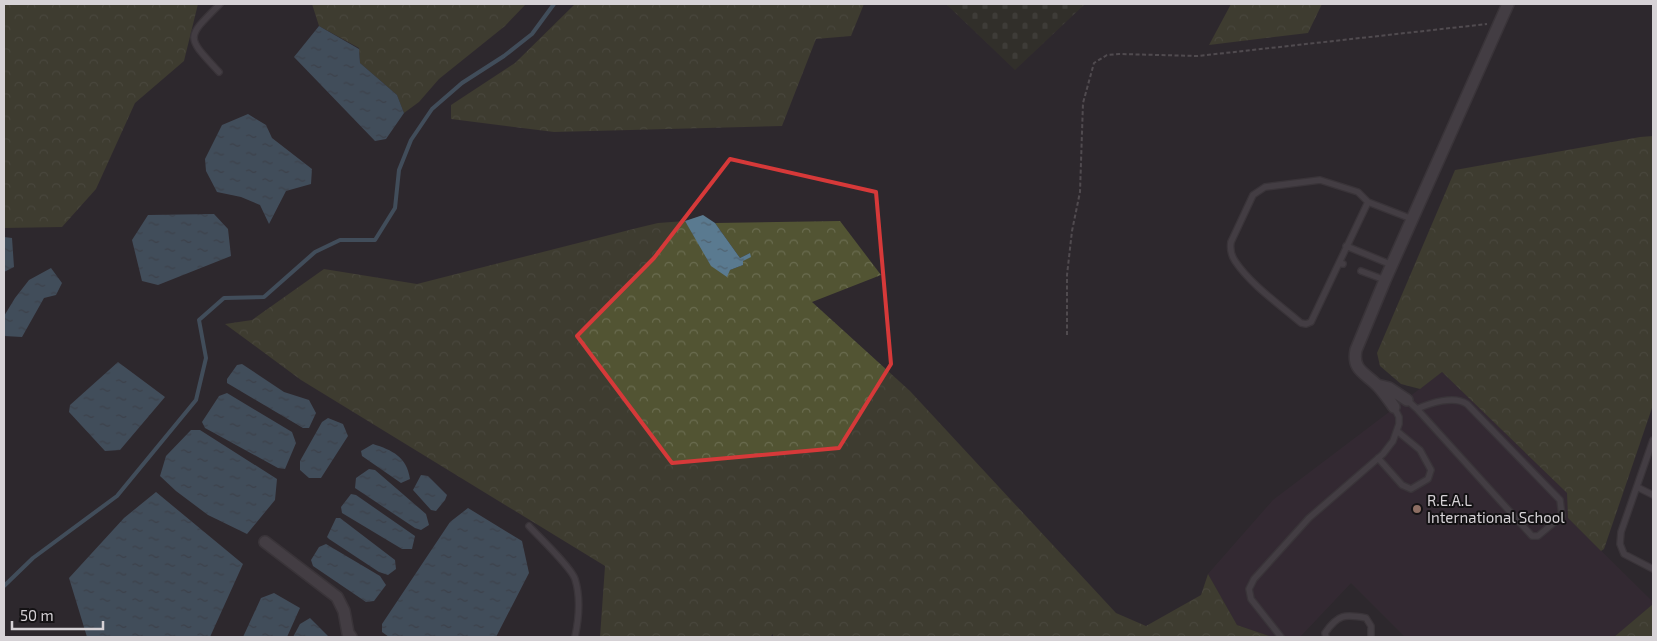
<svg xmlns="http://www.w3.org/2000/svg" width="1657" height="641" font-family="'Exo 2',sans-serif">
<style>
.education{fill:#3b2c39}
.forest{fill:url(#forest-crowns)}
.cemetery{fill:url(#cemetery-stones)}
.water{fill:url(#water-ripples)}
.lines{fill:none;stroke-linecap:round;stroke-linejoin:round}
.stream{stroke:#5a7a90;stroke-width:4}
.service-casing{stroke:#484347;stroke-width:8}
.minor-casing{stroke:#484347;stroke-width:14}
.path{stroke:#7a7579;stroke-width:2;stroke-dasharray:4 2.5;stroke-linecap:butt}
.service{stroke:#5e585d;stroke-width:5.5}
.minor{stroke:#5e585d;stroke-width:11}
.marked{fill:none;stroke:#d63939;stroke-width:4;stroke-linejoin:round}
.education-dot{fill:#8d6e63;stroke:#141214;stroke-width:2}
.labels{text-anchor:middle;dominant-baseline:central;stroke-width:4;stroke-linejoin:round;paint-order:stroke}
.poi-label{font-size:15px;fill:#d6d2d6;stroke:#141214;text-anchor:start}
</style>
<defs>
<pattern id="forest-crowns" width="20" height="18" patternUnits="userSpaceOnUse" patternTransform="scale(1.25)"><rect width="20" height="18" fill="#525433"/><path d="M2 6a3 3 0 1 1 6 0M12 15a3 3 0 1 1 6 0" fill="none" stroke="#6a6c50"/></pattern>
<pattern id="cemetery-stones" width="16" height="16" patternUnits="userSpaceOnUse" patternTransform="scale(1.25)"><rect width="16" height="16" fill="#373926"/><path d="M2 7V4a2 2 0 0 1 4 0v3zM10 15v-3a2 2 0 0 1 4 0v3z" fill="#535545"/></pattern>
<pattern id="water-ripples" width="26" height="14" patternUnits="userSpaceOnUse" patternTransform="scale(1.25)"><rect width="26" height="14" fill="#5a7a90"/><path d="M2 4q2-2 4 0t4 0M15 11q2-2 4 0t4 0" fill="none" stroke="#506270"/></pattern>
</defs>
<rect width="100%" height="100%" fill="#2e282d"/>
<path class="education" d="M 1442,372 L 1567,493 L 1568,518 L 1653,602 L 1653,604 L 1614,637 L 1405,637 L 1351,583 L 1300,637 L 1272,637 L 1237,625 L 1208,574 L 1273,500 Z"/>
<path class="forest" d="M 4,4 L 198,4 L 184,61 L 135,103 L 96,189 L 62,227 L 4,228 Z
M 312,4 L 526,4 L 505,26 L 439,79 L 419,102 L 404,113 L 397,95 L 360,63 L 359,48 L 319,26 Z
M 575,4 L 864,4 L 851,36 L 816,39 L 782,126 L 554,132 L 451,119 L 451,105 L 515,63 Z
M 1231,4 L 1322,4 L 1308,33 L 1209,45 Z
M 1653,136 L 1653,405 L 1604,549 L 1601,551 L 1568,518 L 1567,493 L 1442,372 L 1420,389 L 1401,384 L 1380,366 L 1377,353 L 1455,170 L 1640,137 Z
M 685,221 L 692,231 L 730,270 L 743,265 L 743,261 L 750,253 L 740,258 L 715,223 L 840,221 L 881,275 L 812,302 L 910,391 L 1116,613 L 1146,626 L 1201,595 L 1208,574 L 1237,625 L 1272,637 L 773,637 L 773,634 L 770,637 L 600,637 L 605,566 L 301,380 L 225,324 L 252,320 L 324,269 L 417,284 L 637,228 L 658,223 Z
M 1653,604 L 1653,637 L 1614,637 Z"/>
<path class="cemetery" d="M 946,4 L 1085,4 L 1015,70 Z"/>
<path class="water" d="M 319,26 L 359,49 L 360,63 L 397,95 L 404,113 L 386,139 L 375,141 L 294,57 Z
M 248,114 L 266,125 L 272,138 L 312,169 L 311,184 L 286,191 L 269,224 L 260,205 L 241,197 L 217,192 L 206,171 L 205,159 L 222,125 Z
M 214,214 L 228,229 L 231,256 L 158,285 L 142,281 L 132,240 L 148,215 Z
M 703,215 L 715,223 L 740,258 L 750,253 L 751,257 L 743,261 L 743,265 L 730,270 L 727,277 L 711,266 L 685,221 Z
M 4,237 L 12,238 L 14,267 L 4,272 Z
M 51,268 L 62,283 L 56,295 L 44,298 L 22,337 L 4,336 L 4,316 L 15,298 L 29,280 Z
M 118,362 L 165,397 L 120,450 L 105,451 L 69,412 L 70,405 Z
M 242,364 L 284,392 L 309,400 L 316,413 L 309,428 L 303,428 L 227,383 L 227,379 L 237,365 Z
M 227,393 L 292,432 L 296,443 L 285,469 L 278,468 L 205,428 L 202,422 L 219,396 Z
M 328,418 L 343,424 L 348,436 L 321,478 L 309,478 L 300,470 L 300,461 L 322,422 Z
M 191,430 L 200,430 L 277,479 L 275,500 L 247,534 L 208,515 L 176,491 L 160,476 L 166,456 Z
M 373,444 C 392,450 407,457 410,479 L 401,483 L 362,456 L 361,451 Z
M 369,469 L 375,470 L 426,514 L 429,525 L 421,530 L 415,528 L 355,488 L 356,478 Z
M 421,475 L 428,476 L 447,495 L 445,500 L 436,511 L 431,510 L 413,490 Z
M 156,492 L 243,564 L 210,637 L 87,637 L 69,578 L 124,518 Z
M 351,494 L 356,495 L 415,536 L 412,549 L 402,549 L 342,513 L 341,507 Z
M 468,508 L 522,541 L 529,573 L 496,637 L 389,637 L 382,632 L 382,624 L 450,522 Z
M 336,518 L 340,518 L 395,560 L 396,569 L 388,575 L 379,572 L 329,539 L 327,537 Z
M 326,544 L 380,576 L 386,585 L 374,601 L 366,602 L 313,566 L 311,560 L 319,547 Z
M 274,593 L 300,608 L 287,637 L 243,637 L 261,598 Z
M 310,618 L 329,637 L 293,637 L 300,624 Z"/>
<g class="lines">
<path class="stream" d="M 4,586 L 33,558 L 117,496 L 196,400 L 206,358 L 199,320 L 224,298 L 264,297 L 315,252 L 340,240 L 375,240 L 395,208 L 399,170 L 411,140 L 432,109 L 462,83 L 504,56 L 532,34 L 554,4"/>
<defs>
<path id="service" d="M 219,72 C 186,36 185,39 220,4
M 1368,202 L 1412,219
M 1346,246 L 1392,265
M 1339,263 L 1311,322 L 1306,324 L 1301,323 C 1279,304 1251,285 1235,261 C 1231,255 1230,248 1231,242 L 1253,195 L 1265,187 L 1320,180 L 1358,192 L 1368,202 L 1339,263 L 1343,264
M 1361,271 L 1385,280
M 1407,400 L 1417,409 C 1430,403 1454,395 1467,404 L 1560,500 L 1562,516 L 1538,536 L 1532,536 L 1417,409
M 1653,440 L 1621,532 L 1620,544 L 1624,554 L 1653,569
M 1378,458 L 1402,485 L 1411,489 L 1428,479 L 1431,470 L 1420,450 L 1397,431
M 1637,487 L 1653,495
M 529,526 C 539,537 571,567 575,579 C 581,598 579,618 575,637
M 1281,637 L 1251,599 L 1249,589 L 1254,579 L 1309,518 L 1383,454 L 1393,441 L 1399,424 L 1399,417 L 1394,407
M 1326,637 L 1325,633 C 1338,614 1345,614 1366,618 L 1371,626 L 1371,637"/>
<path id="minor" d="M 1377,385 L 1389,388 L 1407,400
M 1394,407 C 1389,400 1383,391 1377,385 C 1365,373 1352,370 1356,350 L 1385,280 L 1508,4
M 265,542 L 337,597 L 344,611 L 348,633 L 351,637"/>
</defs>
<use href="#service" class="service-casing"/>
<use href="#minor" class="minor-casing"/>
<path class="path" d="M 1067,335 L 1067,275 L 1072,231 L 1080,192 L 1083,103 L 1094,63 L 1107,55 L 1119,54 L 1198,56 L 1487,24"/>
<use href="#service" class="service"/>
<use href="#minor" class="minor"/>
</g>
<path d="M0 0H1657V641H0ZM 730,159 L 876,192 L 891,364 L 839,448 L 672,463 L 577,336 L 654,258 Z" fill="#2e282d" fill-opacity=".55" fill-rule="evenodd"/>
<path class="marked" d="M 730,159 L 876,192 L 891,364 L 839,448 L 672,463 L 577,336 L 654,258 Z"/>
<circle class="education-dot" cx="1417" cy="509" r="5"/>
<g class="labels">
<g class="poi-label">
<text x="1427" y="500">R.E.A.L<tspan x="1427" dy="17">International School</tspan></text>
</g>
</g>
<rect width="1657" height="641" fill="none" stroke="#d6d2d6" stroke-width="10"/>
<path d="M12 621v8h91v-8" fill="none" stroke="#d6d2d6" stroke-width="2.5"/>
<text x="20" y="621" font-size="15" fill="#d6d2d6" stroke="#141214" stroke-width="4" paint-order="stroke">50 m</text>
</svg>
